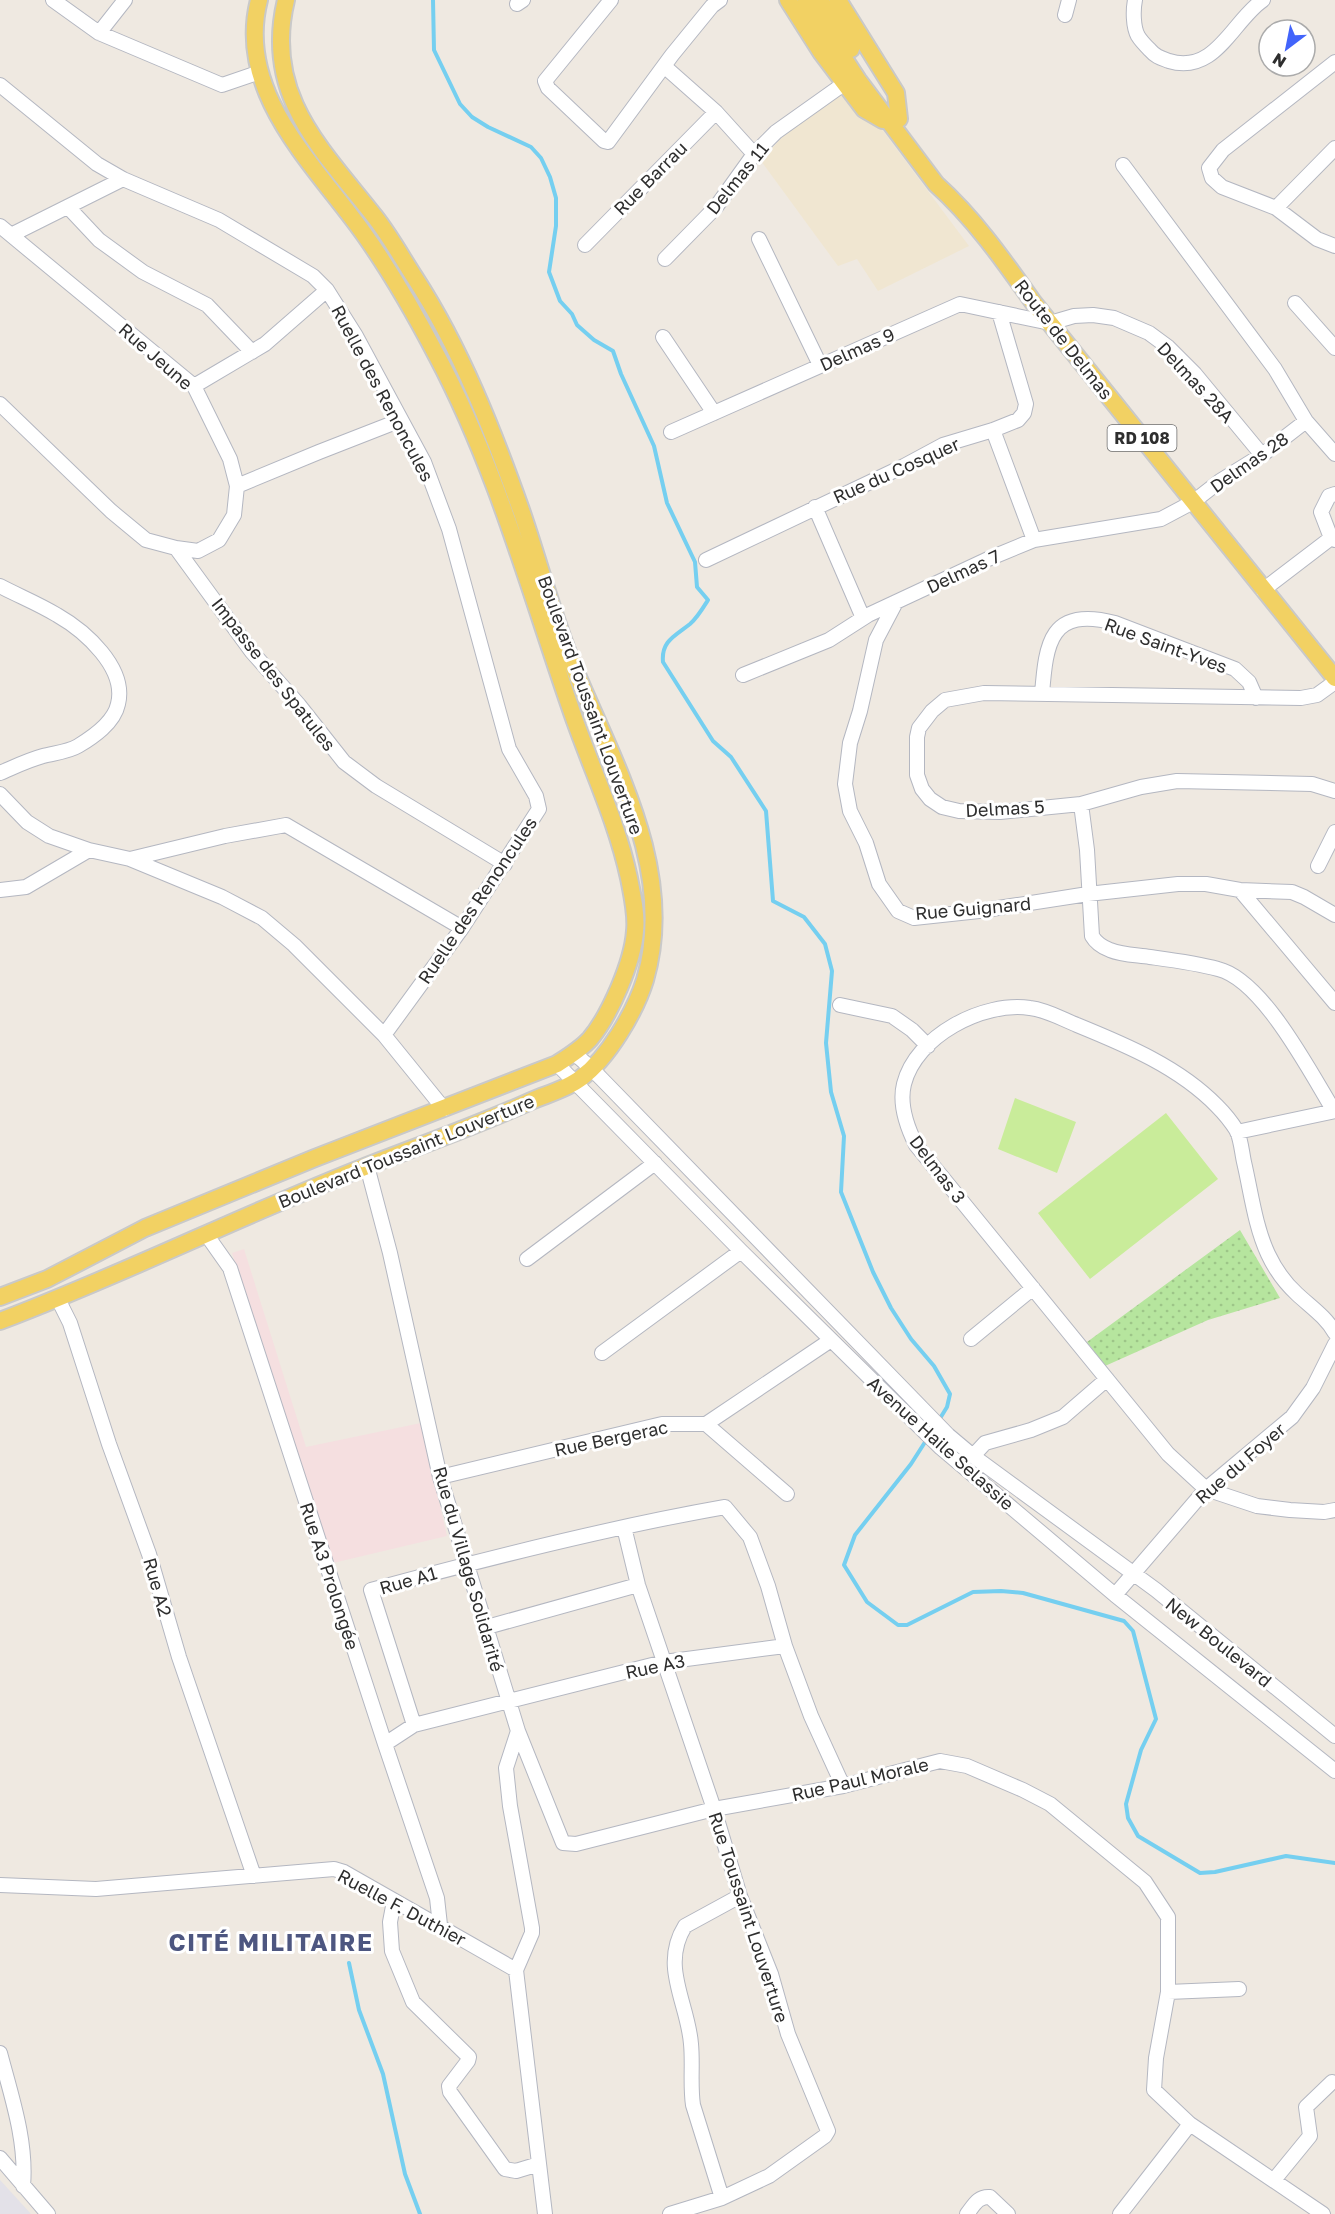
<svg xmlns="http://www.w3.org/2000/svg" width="1335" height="2214" font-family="'Golos Text',sans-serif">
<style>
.industrial{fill:#e3e1e8}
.education{fill:#f0e6d1}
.medical{fill:#f5dfe0}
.grass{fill:url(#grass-dots)}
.pitch{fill:#c9ec9a}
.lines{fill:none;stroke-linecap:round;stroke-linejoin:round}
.stream{stroke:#75cff0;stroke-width:4}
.minor-casing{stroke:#b4b7c1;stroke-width:16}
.major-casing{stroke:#c9c9c9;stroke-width:20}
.minor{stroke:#fff;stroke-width:14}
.major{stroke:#f2d163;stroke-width:16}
.labels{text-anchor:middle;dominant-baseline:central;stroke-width:6;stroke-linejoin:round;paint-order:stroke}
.shield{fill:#fff;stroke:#6d6d6d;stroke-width:1.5}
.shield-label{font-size:16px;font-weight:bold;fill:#2e2e2e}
.street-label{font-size:18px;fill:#2e2e2e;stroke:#fff}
.district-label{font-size:24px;font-weight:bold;letter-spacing:1.5px;fill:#4d5680;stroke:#fff}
</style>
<defs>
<pattern id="grass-dots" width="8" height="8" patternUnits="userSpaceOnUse" patternTransform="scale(1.5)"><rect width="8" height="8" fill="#b6e59e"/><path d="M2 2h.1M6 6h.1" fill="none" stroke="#9dc588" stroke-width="1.8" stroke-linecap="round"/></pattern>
</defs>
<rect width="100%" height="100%" fill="#efe9e1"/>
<path class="industrial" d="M 0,2180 L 31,2214 L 0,2214 Z"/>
<path class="education" d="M 851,88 L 969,246 L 878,291 L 857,259 L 838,266 L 761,161 L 790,128 Z"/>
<path class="medical" d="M 244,1249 L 306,1447 L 421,1423 L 447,1536 L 333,1563 L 232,1253 Z"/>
<path class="grass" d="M 1240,1230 L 1280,1298 L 1208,1320 L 1105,1366 L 1087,1342 Z"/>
<path class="pitch" d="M 1015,1098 L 1076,1122 L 1057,1173 L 998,1149 Z
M 1166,1113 L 1218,1179 L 1090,1279 L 1038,1213 Z"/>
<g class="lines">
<path class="stream" d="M 433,0 L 434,50 L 460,104 L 472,117 L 488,127 L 531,147 L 541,158 L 550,177 L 556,198 L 556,226 L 549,272 L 560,301 L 572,314 L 577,325 L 594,340 L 613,351 L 621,374 L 654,446 L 667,503 L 695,562 L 697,587 L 708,600 C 703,608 697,618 690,624 C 675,636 661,641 663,662 L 713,741 L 731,757 L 766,811 L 773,901 L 804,917 L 825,944 L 832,971 L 826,1043 L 831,1092 L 844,1136 L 841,1192 L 873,1272 L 891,1308 L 911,1339 L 934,1366 L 950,1394 L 947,1407 L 939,1420
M 927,1439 L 911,1464 L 855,1535 L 844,1565 L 867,1602 L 898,1625 L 907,1625 L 973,1592 L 1001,1591 L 1023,1593 L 1124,1621 L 1133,1631 L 1156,1719 L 1141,1750 L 1126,1804 L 1128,1818 L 1138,1836 L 1200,1873 L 1215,1872 L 1286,1856 L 1335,1863
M 349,1963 L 359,2010 L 383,2074 L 405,2174 L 420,2214"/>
<defs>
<path id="minor" d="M 53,0 L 99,33 L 222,85 L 260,72
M 611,0 L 545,81 L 548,88 L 604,141 L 608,142 L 672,55 L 712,6 L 720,0
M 1135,0 C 1133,10 1133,27 1138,36 C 1141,41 1146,46 1150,50 C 1156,57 1161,58 1169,61 C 1216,75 1233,20 1263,0
M 517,4 L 523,0
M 1065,15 L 1069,0
M 99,33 L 125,0
M 1335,62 L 1223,150 L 1209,168 L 1212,178 L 1222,187 L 1276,208 L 1317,239 L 1335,246
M 664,66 L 716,112 L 754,154
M 0,85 L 97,164 L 123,179 L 219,220 L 313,276 L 327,290 L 356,336 L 424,462 L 449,529 L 509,749 L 536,796 L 539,809 L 462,928 L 384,1035
M 1123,165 L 1275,369 L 1306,421 L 1335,454
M 68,207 L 99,240 L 143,272 L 207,305 L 252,352
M 1276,208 L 1335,148
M 0,226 L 194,386 L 230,459 L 237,486 L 234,515 L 219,540 L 198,551 L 176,548 L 146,540 L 111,511 L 0,404
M 11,235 L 123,179
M 759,239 L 820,365
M 585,245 L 716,112
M 665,259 L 716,207 L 754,154 L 776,132 L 845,83
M 1295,303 L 1335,348
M 663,337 L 714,413
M 194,386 L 265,344 L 327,290
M 993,430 L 1034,540
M 671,432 L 960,304 L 1050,323 L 1074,316 L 1093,315 L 1114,318 L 1149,333 L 1168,347 L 1195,374 L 1262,455
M 237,486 L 319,452 L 401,420
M 1335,494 L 1329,496 L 1321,512 L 1331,538 L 1335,540
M 815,507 L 863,618
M 176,548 L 252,652 L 299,705 L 344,762 L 376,786 L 505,864
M 706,560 L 904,466 L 943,445 L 993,430 L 1018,420 L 1024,413 L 1026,404 L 999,312
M 0,586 C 19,596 39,604 57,615 C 85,631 127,668 118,704 C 114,723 93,737 78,746 C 68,752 54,753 43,756 C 28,760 14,767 0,773
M 1263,590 L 1331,538
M 896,602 L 876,640 L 860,711 L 850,743 L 845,784 L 850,811 L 866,843 L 879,884 L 898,911 L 914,918 L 979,911 L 1088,894 L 1178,884 L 1206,884 L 1240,890 L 1292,892 L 1304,897 L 1335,915
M 743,675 L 829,640 L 868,615 L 988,559 L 1034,540 L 1161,519 L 1193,502 L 1220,481 L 1262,455 L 1306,421
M 1335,682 L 1317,695 L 1301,698 L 984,693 L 945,700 L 932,711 L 919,728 L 917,737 L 917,775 L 922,789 L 930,799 L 942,807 L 959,811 L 1000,812 L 1081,804 L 1141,787 L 1177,781 L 1312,784 L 1335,791
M 1042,694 C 1046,643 1050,606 1115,623 L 1235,669 L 1249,682 L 1256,698
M 0,794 L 27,822 L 49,836 L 89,850 L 130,859 L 222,897 L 262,918 L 294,945 L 384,1035 L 444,1109
M 1081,804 L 1087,850 L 1092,936 C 1096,943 1102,947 1110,950 C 1122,955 1137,955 1150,957 C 1172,960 1196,963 1218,969 C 1263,980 1310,1072 1334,1111
M 130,859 L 225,836 L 286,825 L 462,928
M 1318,866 L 1335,832
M 0,890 L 26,887 L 89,850
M 1240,890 L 1335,1003
M 840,1005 L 892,1016 L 912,1030 L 928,1046
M 574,1053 L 592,1069 L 948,1435 L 973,1456 L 1156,1590 L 1335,1736
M 557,1064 L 741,1251 L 941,1448 L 1115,1595 L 1335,1771
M 1237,1132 L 1335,1111
M 367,1166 L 390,1253 L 440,1477 L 518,1731 L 506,1768 L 510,1806 L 532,1928 L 532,1933 L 516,1970
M 206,1234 L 230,1268 L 385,1744 L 437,1898 L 440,1925
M 527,1259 L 655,1163
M 58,1299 L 70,1323 L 109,1444 L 149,1554 L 179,1657 L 254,1876
M 1335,1333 C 1326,1317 1311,1307 1297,1294 C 1285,1283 1275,1269 1268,1254 C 1255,1226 1251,1192 1244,1162 C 1242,1153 1241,1140 1237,1131 C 1232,1123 1224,1113 1217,1106 C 1179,1067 1126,1045 1077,1025 C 1062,1019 1047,1010 1030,1008 C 983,1001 916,1036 904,1084 C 899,1104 907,1127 916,1145 L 1168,1454 L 1206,1489 L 1257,1506 L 1290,1510 L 1324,1512 L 1335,1510
M 971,1339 L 1033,1288
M 602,1353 L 741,1251
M 706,1424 L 787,1494
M 973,1456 L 985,1443 L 1031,1430 L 1063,1417 L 1107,1379
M 440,1477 L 662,1424 L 706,1424 L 831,1340
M 624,1527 L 638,1585 L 714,1809 L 740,1896 L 771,1974 L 788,2034 L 828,2131 L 825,2136 L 769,2176 L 722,2198 L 670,2214
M 1115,1595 L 1206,1489 L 1292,1417 L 1313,1388 L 1335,1344
M 487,1627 L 638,1585
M 414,1725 L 371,1590 C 488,1558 606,1528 725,1507 L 750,1537 L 768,1586 L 785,1646
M 518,1731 L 563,1843 L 576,1844 L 714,1809 L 843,1786 L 940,1761 L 967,1766 L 1023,1790 L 1050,1804 L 1145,1882 L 1168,1917 L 1168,1992 L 1156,2058 L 1154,2090 L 1190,2124 L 1323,2214
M 385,1744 L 414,1725 L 664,1662 L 785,1646 L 811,1716 L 843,1786
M 0,1885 L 96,1889 L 334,1869 L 344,1872 L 516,1970 L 545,2214
M 394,1901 L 390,1922 L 392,1951 L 413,2002 L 469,2057 L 468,2061 L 449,2086 L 450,2092 L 505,2169 L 516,2171 L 539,2164
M 1168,1992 L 1239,1989
M 0,2053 C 11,2095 27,2141 23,2186
M 0,2158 L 48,2214
M 1274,2180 L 1310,2136 L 1306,2107 L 1332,2082
M 722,2198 L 693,2105 C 690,2085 693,2064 691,2044 C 688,2003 660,1966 685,1926 L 740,1896
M 967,2214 C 974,2205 978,2196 990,2197 L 1008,2214
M 1120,2214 L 1190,2124"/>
<path id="major" d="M 788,0 L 821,52 L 864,109 L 883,120
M 806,0 L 858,80 L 936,184 C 974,218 1004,261 1033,302 L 1335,678
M 820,0 L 851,49
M 838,0 L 896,93 L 899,119
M 0,1297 L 47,1279 L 145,1228 L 315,1158 L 557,1064 C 568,1057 581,1049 590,1039 C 610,1015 633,962 635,931 C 637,914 632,894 629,878 C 617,823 594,774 575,721 C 532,599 498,471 437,356 C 415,314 391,272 364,234 C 315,165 235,93 259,0
M 0,1321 C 122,1275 240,1216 362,1168 C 418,1146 476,1126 531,1101 C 547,1094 567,1089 581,1078 C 608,1058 635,1012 645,980 C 678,868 610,758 570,658 C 551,610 538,559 521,510 C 493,431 461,349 415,278 C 402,258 390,236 375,217 C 321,148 263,95 286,0"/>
</defs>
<use href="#minor" class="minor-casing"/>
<use href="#major" class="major-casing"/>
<use href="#minor" class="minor"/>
<use href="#major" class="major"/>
</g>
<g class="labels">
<rect class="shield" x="1107.5" y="425" width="69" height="26" rx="4.5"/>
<g class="shield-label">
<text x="1142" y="438">RD 108</text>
</g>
<g class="street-label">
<text transform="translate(650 178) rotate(-45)">Rue Barrau</text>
<text transform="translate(737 178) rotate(-51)">Delmas 11</text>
<text transform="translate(1064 339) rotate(52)">Route de Delmas</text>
<text transform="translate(857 349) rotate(-24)">Delmas 9</text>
<text transform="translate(156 356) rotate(41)">Rue Jeune</text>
<text transform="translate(1196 382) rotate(47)">Delmas 28A</text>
<text transform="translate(383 393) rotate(62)">Ruelle des Renoncules</text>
<text transform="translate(1249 462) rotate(-35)">Delmas 28</text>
<text transform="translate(896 470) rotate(-24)">Rue du Cosquer</text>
<text transform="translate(963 571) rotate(-25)">Delmas 7</text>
<text transform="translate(1166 645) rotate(20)">Rue Saint-Yves</text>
<text transform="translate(274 674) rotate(52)">Impasse des Spatules</text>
<text transform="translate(591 705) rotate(70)">Boulevard Toussaint Louverture</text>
<text transform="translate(1005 808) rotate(-3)">Delmas 5</text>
<text transform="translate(477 900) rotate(-56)">Ruelle des Renoncules</text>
<text transform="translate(973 908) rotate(-5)">Rue Guignard</text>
<text transform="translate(406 1151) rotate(-22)">Boulevard Toussaint Louverture</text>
<text transform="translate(938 1169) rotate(53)">Delmas 3</text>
<text transform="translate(611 1438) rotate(-12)">Rue Bergerac</text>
<text transform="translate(941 1443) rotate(42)">Avenue Haile Selassie</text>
<text transform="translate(1240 1463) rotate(-41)">Rue du Foyer</text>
<text transform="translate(469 1569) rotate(74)">Rue du Village Solidarité</text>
<text transform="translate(330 1576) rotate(72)">Rue A3 Prolongée</text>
<text transform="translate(408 1580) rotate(-16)">Rue A1</text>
<text transform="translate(158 1587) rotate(74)">Rue A2</text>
<text transform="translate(1219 1642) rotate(39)">New Boulevard</text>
<text transform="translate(655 1666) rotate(-12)">Rue A3</text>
<text transform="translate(860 1779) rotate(-13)">Rue Paul Morale</text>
<text transform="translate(402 1907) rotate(28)">Ruelle F. Duthier</text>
<text transform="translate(749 1917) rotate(72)">Rue Toussaint Louverture</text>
</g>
<g class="district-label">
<text x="271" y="1941">CITÉ MILITAIRE</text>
</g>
</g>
<g transform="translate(1287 48) rotate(212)"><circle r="28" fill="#ffffff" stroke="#ababab" stroke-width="1.5"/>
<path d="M0-4.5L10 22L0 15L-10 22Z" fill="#4264fb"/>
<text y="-9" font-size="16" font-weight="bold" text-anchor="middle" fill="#2e2e2e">N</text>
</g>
</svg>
